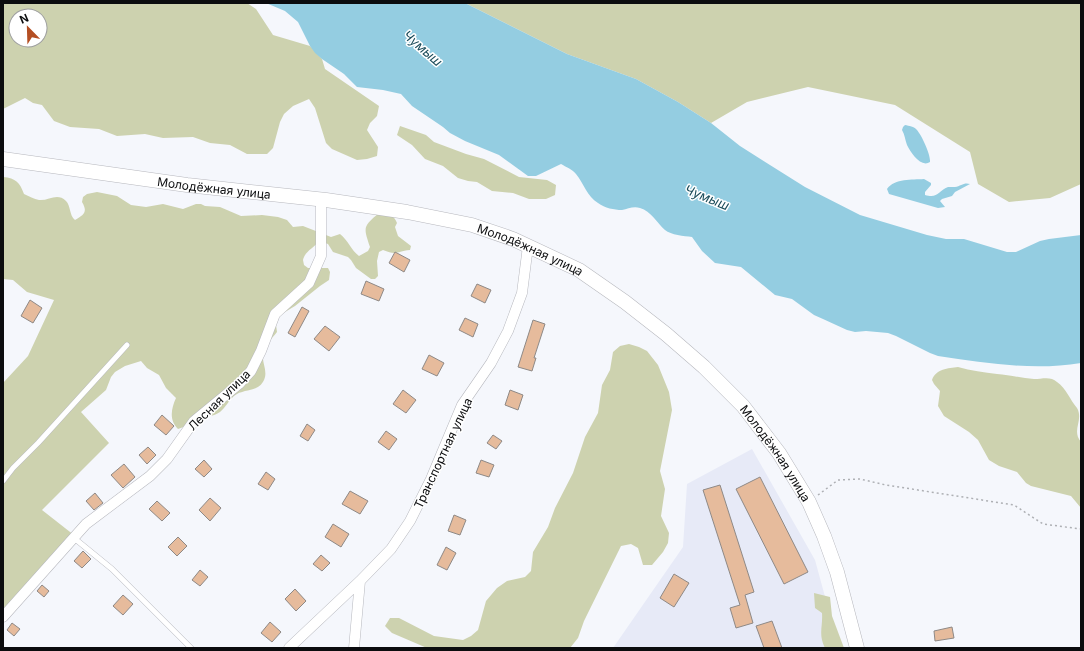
<svg xmlns="http://www.w3.org/2000/svg" width="1084" height="651" font-family="Inter,sans-serif">
<style>
.built{fill:#e7eaf7}
.green{fill:#cdd2af;fill-rule:evenodd}
.water{fill:#94cde1}
.building{fill:#e6bb9c;stroke:#8e8986}
.lines{fill:none;stroke-linecap:round;stroke-linejoin:round}
.lane-casing{stroke:#b7b8be;stroke-width:6}
.street-casing{stroke:#b7b8be;stroke-width:11}
.secondary-casing{stroke:#b7b8be;stroke-width:15}
.path{stroke:#aeb0b4;stroke-width:1.5;stroke-dasharray:2 3;stroke-linecap:butt}
.lane{stroke:#fff;stroke-width:5}
.street{stroke:#fff;stroke-width:10}
.secondary{stroke:#fff;stroke-width:14}
.labels{text-anchor:middle;dominant-baseline:central;stroke-width:3;stroke-linejoin:round;paint-order:stroke}
.street-label{font-size:12px;fill:#0b0c0e;stroke:#fff}
.water-label{font-size:13px;font-style:italic;fill:#1b4c5a;stroke:#fff}
</style>
<rect width="100%" height="100%" fill="#f5f7fc"/>
<path class="built" d="M 752,449 L 815,560 L 839,648 L 613,648 L 683,547 L 687,484 Z"/>
<path class="green" d="M 3,3 L 247,3 L 256,9 L 273,35 L 310,46 L 322,59 L 325,69 L 379,106 L 377,116 L 370,123 L 367,130 L 378,147 L 377,156 L 367,159 L 357,160 L 332,149 L 326,143 L 315,108 L 309,99 L 293,106 L 284,114 L 280,122 L 273,148 L 267,154 L 247,154 L 230,145 L 210,143 L 193,137 L 163,138 L 145,134 L 117,136 L 99,129 L 70,127 L 54,121 L 42,105 L 33,103 L 25,98 L 3,109 ZM 16,16 L 40,16 L 40,40 L 16,40 Z
M 465,3 L 1081,3 L 1081,184 L 1050,198 L 1009,202 L 978,184 L 970,152 L 895,105 L 808,87 L 747,102 L 711,123 L 678,102 L 636,79 L 567,54 Z
M 400,126 L 426,135 L 434,142 L 466,154 L 484,159 L 519,177 L 547,180 L 556,185 L 555,195 L 546,199 L 529,199 L 513,193 L 492,191 L 477,182 L 468,181 L 458,178 L 443,166 L 425,159 L 412,145 L 397,135 Z
M 3,177 C 16,178 20,183 24,194 C 29,196 34,199 39,200 C 49,201 57,192 66,201 C 71,206 69,215 75,220 C 84,215 88,212 82,202 L 83,197 L 87,194 L 97,192 L 117,196 L 131,205 L 146,207 L 163,204 L 183,209 L 196,204 L 201,204 L 205,206 L 220,207 L 241,216 L 262,215 L 278,217 L 287,220 L 293,227 L 303,226 L 331,237 L 340,234 C 348,240 351,250 359,256 L 368,251 L 370,247 C 363,226 363,227 380,212 C 388,213 394,215 397,223 L 395,227 L 398,236 L 411,246 L 410,250 C 397,251 397,256 383,250 L 379,252 L 377,261 L 378,276 L 375,279 L 371,279 L 356,268 L 351,260 L 348,257 L 333,252 L 328,244 L 319,241 C 314,248 305,251 303,260 L 304,265 L 308,268 L 328,268 L 330,272 L 329,280 L 320,286 L 295,306 L 275,318 L 277,332 C 272,338 264,347 263,355 C 262,364 268,371 264,380 C 258,393 244,388 234,396 C 229,400 226,407 220,412 C 213,417 207,416 200,418 C 192,420 186,427 178,429 C 169,420 171,409 176,398 L 166,388 L 159,375 L 147,368 L 141,361 L 125,366 L 115,372 L 111,377 L 106,390 L 81,412 L 109,443 L 42,510 L 79,539 L 3,622 L 3,383 L 28,356 L 54,300 L 27,292 L 13,280 L 3,279 Z
M 629,344 L 639,347 L 647,351 L 658,365 L 669,392 L 672,410 L 660,471 L 665,489 L 661,516 L 669,533 L 668,543 L 663,552 L 652,565 L 643,565 L 638,548 L 631,544 L 621,546 L 584,621 L 578,638 L 570,648 L 427,648 L 392,633 L 385,626 L 390,618 L 399,618 L 434,636 L 463,640 L 471,636 L 478,630 L 486,601 L 497,588 L 507,581 L 525,577 L 531,571 L 533,552 L 548,527 L 555,508 L 573,473 L 585,437 L 598,413 L 602,385 L 610,370 L 613,352 L 620,346 Z
M 958,367 C 971,371 984,372 997,374 C 1009,375 1022,378 1034,379 C 1042,379 1051,376 1057,382 C 1066,388 1070,400 1077,408 C 1084,420 1071,430 1081,442 L 1081,508 L 1071,496 L 1031,486 L 1026,483 L 1017,472 L 999,466 L 989,460 L 978,440 L 969,432 L 944,416 L 938,406 L 940,391 L 934,384 L 932,380 C 936,369 948,368 958,367 Z
M 814,593 L 830,597 L 832,616 L 844,648 L 825,648 C 818,634 823,627 822,613 L 815,608 Z"/>
<path class="water" d="M 266,3 L 465,3 L 567,54 L 636,79 L 678,102 L 711,123 L 740,146 L 805,187 L 860,215 L 927,235 L 946,239 L 964,239 L 1007,252 L 1016,252 L 1040,241 L 1049,239 L 1081,235 L 1081,363 C 1033,371 986,363 938,356 L 930,353 L 896,336 L 888,333 L 866,331 L 855,332 L 847,330 L 823,319 L 814,315 L 792,299 L 775,295 L 741,267 L 715,263 L 702,251 L 692,237 C 684,236 671,235 665,230 C 657,223 651,211 640,208 C 633,206 628,209 622,210 C 614,210 605,208 598,203 C 587,196 584,184 576,174 C 572,169 566,167 561,164 L 536,176 L 528,176 L 499,155 L 465,141 L 450,133 L 443,127 L 412,106 L 401,94 L 383,90 L 357,87 L 344,74 L 322,59 L 315,53 L 310,46 L 298,22 L 285,11 Z
M 905,125 C 909,126 914,126 917,130 C 922,136 931,155 930,162 C 921,168 911,153 907,145 C 905,140 905,135 902,130 L 903,127 Z
M 924,179 L 931,183 L 931,185 L 925,192 L 925,195 C 938,199 938,191 948,187 C 949,187 954,187 955,187 C 961,186 964,182 970,184 L 955,192 L 952,196 L 942,199 L 940,201 L 945,207 L 938,208 L 889,194 L 887,189 C 895,178 912,180 924,179 Z"/>
<path class="building" d="M 395,252 L 410,260 L 404,272 L 389,263 Z
M 366,281 L 384,289 L 379,301 L 361,294 Z
M 477,284 L 491,290 L 485,303 L 471,296 Z
M 30,300 L 42,308 L 33,323 L 21,316 Z
M 302,307 L 309,311 L 295,337 L 288,333 Z
M 465,318 L 478,324 L 473,337 L 459,330 Z
M 533,320 L 545,324 L 534,358 L 536,358 L 532,371 L 518,367 Z
M 325,326 L 340,337 L 329,351 L 314,339 Z
M 429,355 L 444,363 L 437,376 L 422,369 Z
M 403,390 L 416,400 L 406,413 L 393,404 Z
M 510,390 L 523,395 L 518,410 L 505,405 Z
M 162,415 L 174,426 L 166,435 L 154,425 Z
M 307,424 L 315,430 L 308,441 L 300,436 Z
M 386,431 L 397,439 L 389,450 L 378,442 Z
M 493,435 L 502,441 L 496,449 L 487,443 Z
M 148,447 L 156,455 L 147,464 L 139,455 Z
M 204,460 L 212,469 L 204,477 L 195,469 Z
M 481,460 L 494,465 L 489,477 L 476,473 Z
M 124,464 L 135,477 L 123,488 L 111,475 Z
M 266,472 L 275,479 L 268,490 L 258,484 Z
M 760,477 L 808,572 L 784,584 L 736,489 Z
M 720,485 L 754,592 L 745,595 L 753,623 L 736,628 L 730,608 L 740,605 L 703,490 Z
M 350,491 L 368,501 L 360,514 L 342,504 Z
M 95,493 L 103,503 L 94,510 L 86,501 Z
M 210,498 L 221,508 L 210,521 L 199,510 Z
M 157,501 L 170,513 L 162,521 L 149,509 Z
M 454,515 L 466,520 L 460,535 L 448,531 Z
M 333,524 L 349,534 L 341,547 L 325,537 Z
M 178,537 L 187,546 L 177,556 L 168,547 Z
M 446,547 L 456,553 L 447,570 L 437,565 Z
M 83,551 L 91,559 L 82,568 L 74,561 Z
M 321,555 L 330,563 L 322,571 L 313,564 Z
M 200,570 L 208,577 L 200,586 L 192,580 Z
M 674,574 L 689,583 L 674,607 L 660,598 Z
M 42,585 L 49,591 L 44,597 L 37,591 Z
M 295,589 L 306,601 L 296,611 L 285,599 Z
M 123,595 L 133,604 L 123,615 L 113,606 Z
M 772,621 L 782,648 L 764,648 L 756,626 Z
M 270,622 L 281,632 L 272,642 L 261,633 Z
M 12,623 L 20,629 L 14,636 L 7,630 Z
M 952,627 L 954,638 L 935,641 L 934,631 Z"/>
<g class="lines">
<defs>
<path id="lane" d="M 3,481 L 13,468 L 38,443 L 127,345
M 74,538 L 112,569 L 191,648"/>
<path id="street" d="M 3,617 L 86,524 L 150,476 L 167,459 L 194,421 L 239,384 L 251,371 L 261,351 L 275,314 L 309,283 L 321,256 L 321,200
M 289,648 L 360,581 L 391,549 L 410,521 L 431,479 L 462,405 L 491,363 L 508,331 L 522,293 L 528,246
M 354,648 L 360,581"/>
<g id="secondary">
<path id="s1" d="M 3,159 L 187,185 L 326,200 L 407,212 L 472,225 L 513,239 L 579,270 L 625,302 L 666,334 L 704,367 L 743,406 L 779,453 L 809,502 L 824,536 L 837,572 L 857,648"/>
</g>
</defs>
<use href="#lane" class="lane-casing"/>
<use href="#street" class="street-casing"/>
<use href="#secondary" class="secondary-casing"/>
<path class="path" d="M 818,495 L 838,480 L 860,479 L 886,485 L 1014,505 L 1043,524 L 1081,529"/>
<use href="#lane" class="lane"/>
<use href="#street" class="street"/>
<use href="#secondary" class="secondary"/>
</g>
<g class="labels">
<g class="street-label">
<text stroke="none"><textPath href="#s1" startOffset="213">Молодёжная улица</textPath></text>
<text stroke="none"><textPath href="#s1" startOffset="537">Молодёжная улица</textPath></text>
<text transform="translate(219 400) rotate(-44)">Лесная улица</text>
<text transform="translate(443 453) rotate(-65)">Транспортная улица</text>
<text stroke="none"><textPath href="#s1" startOffset="861">Молодёжная улица</textPath></text>
</g>
<g class="water-label">
<text transform="translate(423 48) rotate(41)">Чумыш</text>
<text transform="translate(707 197) rotate(22)">Чумыш</text>
</g>
</g>
<rect width="1084" height="651" fill="none" stroke="#0b0c0e" stroke-width="8"/>
<g transform="translate(28 28) rotate(337)"><circle r="19" fill="#ffffff" stroke="#9d9e9f"/>
<path d="M0-3L7 15L0 10L-7 15Z" fill="#b44e22"/>
<text y="-6" font-size="11" font-weight="bold" text-anchor="middle" fill="#0b0c0e">N</text>
</g>
</svg>
